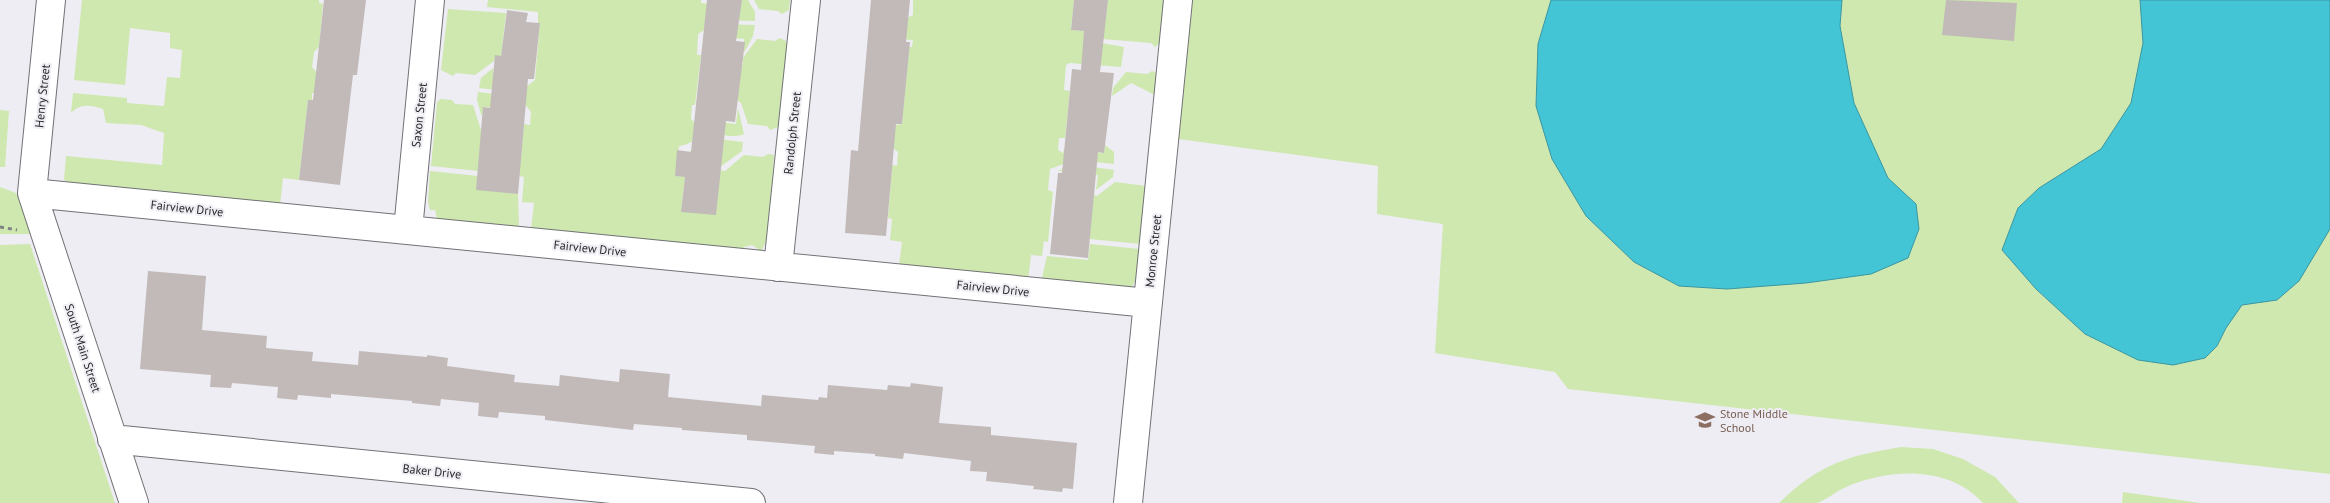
<svg xmlns="http://www.w3.org/2000/svg" width="2330" height="503" font-family="'PT Sans',sans-serif">
<style>
.green{fill:#cee8af}
.water{fill:#44c5d6;stroke:#3b96a2}
.building{fill:#c1bab8}
.lines{fill:none;stroke-linecap:round;stroke-linejoin:round}
.minor-casing{stroke:#717176;stroke-width:30}
.path{stroke:#818184;stroke-width:3;stroke-dasharray:4 4;stroke-linecap:butt}
.minor{stroke:#fff;stroke-width:28}
.labels{text-anchor:middle;dominant-baseline:central;stroke-width:4;stroke-linejoin:round;paint-order:stroke}
.street-label{font-size:12px;fill:#272729;stroke:#eeedf3}
.education-label{font-size:12px;fill:#785e54;stroke:#eeedf3;text-anchor:start}
</style>
<rect width="100%" height="100%" fill="#eeedf3"/>
<path class="green" d="M 82,0 L 319,0 L 319,3 L 323,4 L 319,47 L 314,52 L 312,67 L 327,84 L 320,94 L 312,93 L 312,100 L 308,100 L 299,180 L 283,178 L 280,205 L 75,184 L 64,180 L 66,156 L 162,165 L 164,133 L 141,125 L 106,123 L 103,109 C 91,105 80,103 71,113 L 73,93 L 127,98 L 127,103 L 164,106 L 167,77 L 180,78 L 182,50 L 170,48 L 170,33 L 130,28 L 125,85 L 74,80 Z
M 488,0 L 701,0 L 701,3 L 740,7 L 742,0 L 748,0 L 755,12 L 755,21 L 720,20 L 698,34 L 697,55 L 701,55 L 695,105 L 692,105 L 691,119 L 695,123 L 696,120 L 736,124 L 738,108 L 744,134 C 733,139 721,133 709,134 C 698,135 692,145 679,146 L 675,176 L 685,177 L 681,211 L 720,170 L 725,171 L 744,155 L 763,157 L 768,154 L 774,155 L 768,238 L 761,251 L 752,245 L 744,247 L 739,254 L 531,229 L 534,203 L 522,202 L 524,177 L 519,176 L 524,124 L 530,125 L 531,112 L 517,94 L 535,80 L 540,23 L 538,23 L 538,12 L 487,7 Z
M 754,0 L 790,0 L 789,10 L 782,14 L 778,11 L 759,9 Z
M 913,0 L 1074,0 L 1071,30 L 1084,31 L 1084,40 L 1124,47 L 1121,67 L 1070,63 L 1066,65 L 1064,90 L 1070,91 L 1065,138 L 1059,138 L 1058,150 L 1063,153 L 1064,149 L 1104,153 L 1105,145 L 1114,152 L 1114,164 L 1066,159 L 1066,163 L 1050,169 L 1048,190 L 1053,192 L 1048,242 L 1044,241 L 1042,256 L 1031,255 L 1028,281 L 899,265 L 902,242 L 890,240 L 892,219 L 888,218 L 892,165 L 897,166 L 898,152 L 878,136 L 891,126 L 902,124 L 909,47 L 912,47 L 913,40 L 897,39 L 889,27 L 913,15 Z
M 1108,0 L 1164,0 L 1161,42 L 1155,47 L 1151,43 L 1103,39 Z
M 1178,0 L 2330,0 L 2330,474 L 1568,389 L 1555,372 L 1435,353 L 1443,224 L 1377,214 L 1378,166 L 1164,137 Z
M 448,9 L 506,13 L 501,56 L 475,75 L 456,73 L 453,76 L 441,70 Z
M 720,24 L 755,25 L 753,36 L 744,53 L 744,39 L 704,35 Z
M 779,38 L 785,40 L 787,44 L 778,127 L 770,130 L 767,126 L 748,124 L 741,103 L 737,100 L 735,65 L 743,65 L 743,58 L 757,39 L 776,41 Z
M 493,68 L 493,73 L 514,92 L 479,88 L 481,78 Z
M 1152,71 L 1155,72 L 1157,76 L 1155,95 L 1131,83 L 1112,96 L 1113,88 L 1126,72 L 1147,74 Z
M 478,92 L 512,96 L 525,111 L 484,107 L 482,117 L 477,100 Z
M 440,99 L 452,100 L 455,104 L 473,105 L 481,130 L 486,131 L 478,171 L 431,166 L 437,103 Z
M 0,110 L 9,111 L 5,167 L 0,167 Z
M 709,138 L 743,142 L 742,151 L 720,167 L 721,155 L 689,152 Z
M 1071,164 L 1114,170 L 1113,177 L 1096,190 L 1098,175 L 1058,171 Z
M 430,171 L 478,176 L 518,194 L 519,225 L 517,229 L 445,223 L 437,219 L 435,210 L 430,210 L 428,202 Z
M 1115,182 L 1146,186 L 1140,244 L 1090,239 L 1090,235 L 1086,235 L 1094,195 L 1097,196 Z
M 0,187 L 16,193 L 35,234 L 0,234 Z
M 30,244 L 115,503 L 0,503 L 0,245 Z
M 1090,244 L 1140,249 C 1138,262 1140,281 1129,290 L 1041,282 L 1047,256 L 1088,260 Z
M 1901,447 L 1933,449 L 1963,459 L 1995,477 L 2019,503 L 1983,503 C 1949,465 1887,468 1844,488 C 1835,492 1826,500 1817,503 C 1807,503 1790,503 1779,503 C 1820,464 1846,456 1901,447 Z
M 2123,492 L 2200,503 L 2122,503 Z"/>
<path class="water" d="M 1551,0 L 1842,0 L 1840,26 L 1854,103 L 1888,178 L 1916,204 L 1919,229 L 1908,258 L 1871,274 L 1806,283 L 1727,289 L 1679,286 L 1634,262 L 1586,216 L 1552,159 L 1536,106 L 1538,44 Z
M 2140,0 L 2330,0 L 2330,229 L 2299,281 L 2277,300 L 2242,305 L 2226,328 L 2217,346 L 2205,358 L 2173,365 L 2138,360 L 2085,334 L 2036,289 L 2002,250 L 2018,208 L 2039,188 L 2101,149 L 2131,103 L 2143,43 Z"/>
<path class="building" d="M 324,0 L 366,0 L 357,75 L 353,75 L 340,185 L 299,180 L 308,100 L 313,100 Z
M 707,0 L 742,0 L 736,41 L 745,42 L 735,122 L 726,121 L 716,215 L 681,212 L 685,177 L 675,176 L 677,150 L 691,152 Z
M 871,0 L 910,0 L 906,42 L 910,42 L 902,124 L 896,124 L 886,236 L 845,233 L 851,150 L 858,151 Z
M 1074,0 L 1108,0 L 1100,72 L 1114,73 L 1104,153 L 1098,152 L 1088,258 L 1050,254 L 1058,173 L 1062,173 L 1072,69 L 1081,70 L 1084,31 L 1071,30 Z
M 1946,0 L 2017,3 L 2014,41 L 1942,35 Z
M 507,10 L 528,13 L 526,22 L 540,23 L 534,79 L 528,79 L 518,194 L 476,190 L 483,107 L 490,108 L 495,55 L 501,56 Z
M 148,271 L 206,276 L 202,330 L 267,336 L 266,348 L 313,352 L 312,361 L 358,365 L 359,351 L 427,357 L 427,355 L 448,358 L 447,366 L 515,375 L 514,382 L 559,386 L 560,375 L 619,382 L 620,369 L 670,374 L 668,397 L 761,406 L 762,395 L 818,400 L 819,397 L 827,398 L 828,385 L 887,390 L 888,385 L 910,387 L 911,383 L 943,387 L 939,423 L 991,427 L 991,435 L 1077,443 L 1073,489 L 1063,488 L 1062,492 L 1033,489 L 1034,486 L 986,481 L 987,472 L 970,471 L 971,461 L 904,453 L 903,459 L 875,456 L 875,454 L 834,451 L 834,455 L 814,453 L 815,446 L 747,440 L 747,435 L 682,430 L 682,428 L 634,424 L 633,430 L 545,420 L 545,416 L 499,412 L 498,418 L 478,416 L 479,403 L 441,399 L 440,406 L 412,403 L 412,401 L 331,394 L 331,398 L 298,395 L 297,400 L 277,398 L 278,387 L 232,383 L 231,388 L 210,387 L 211,375 L 140,369 Z"/>
<g class="lines">
<defs>
<path id="minor" d="M 51,0 L 32,193 L 134,503
M 32,193 L 1148,303
M 408,230 L 430,0
M 778,267 L 806,0
M 112,439 L 751,503
M 1128,503 L 1178,0"/>
</defs>
<use href="#minor" class="minor-casing"/>
<path class="path" d="M 0,227 L 17,230"/>
<use href="#minor" class="minor"/>
</g>
<defs>
<symbol id="school-bare" viewBox="-9 -9 18 18"><path d="M0-5L7-2L0 1L-7-2ZM-4 1L0 2.5L4 1V4Q0 6-4 4Z" fill="#8d6e63" stroke="#eeedf3" stroke-width="2.5" paint-order="stroke"/></symbol>
</defs>
<g fill-rule="evenodd">
<use href="#school-bare" x="1691" y="406" width="28" height="28"/>
</g>
<g class="labels">
<g class="street-label">
<text transform="translate(42 96) rotate(-84)">Henry Street</text>
<text transform="translate(419 115) rotate(-84)">Saxon Street</text>
<text transform="translate(792 133) rotate(-84)">Randolph Street</text>
<text transform="translate(187 208) rotate(6)">Fairview Drive</text>
<text transform="translate(590 248) rotate(6)">Fairview Drive</text>
<text transform="translate(1153 251) rotate(-84)">Monroe Street</text>
<text transform="translate(993 288) rotate(6)">Fairview Drive</text>
<text transform="translate(83 348) rotate(72)">South Main Street</text>
<text transform="translate(432 471) rotate(6)">Baker Drive</text>
</g>
<g class="education-label">
<text x="1720" y="413">Stone Middle<tspan x="1720" dy="14">School</tspan></text>
</g>
</g>
</svg>
